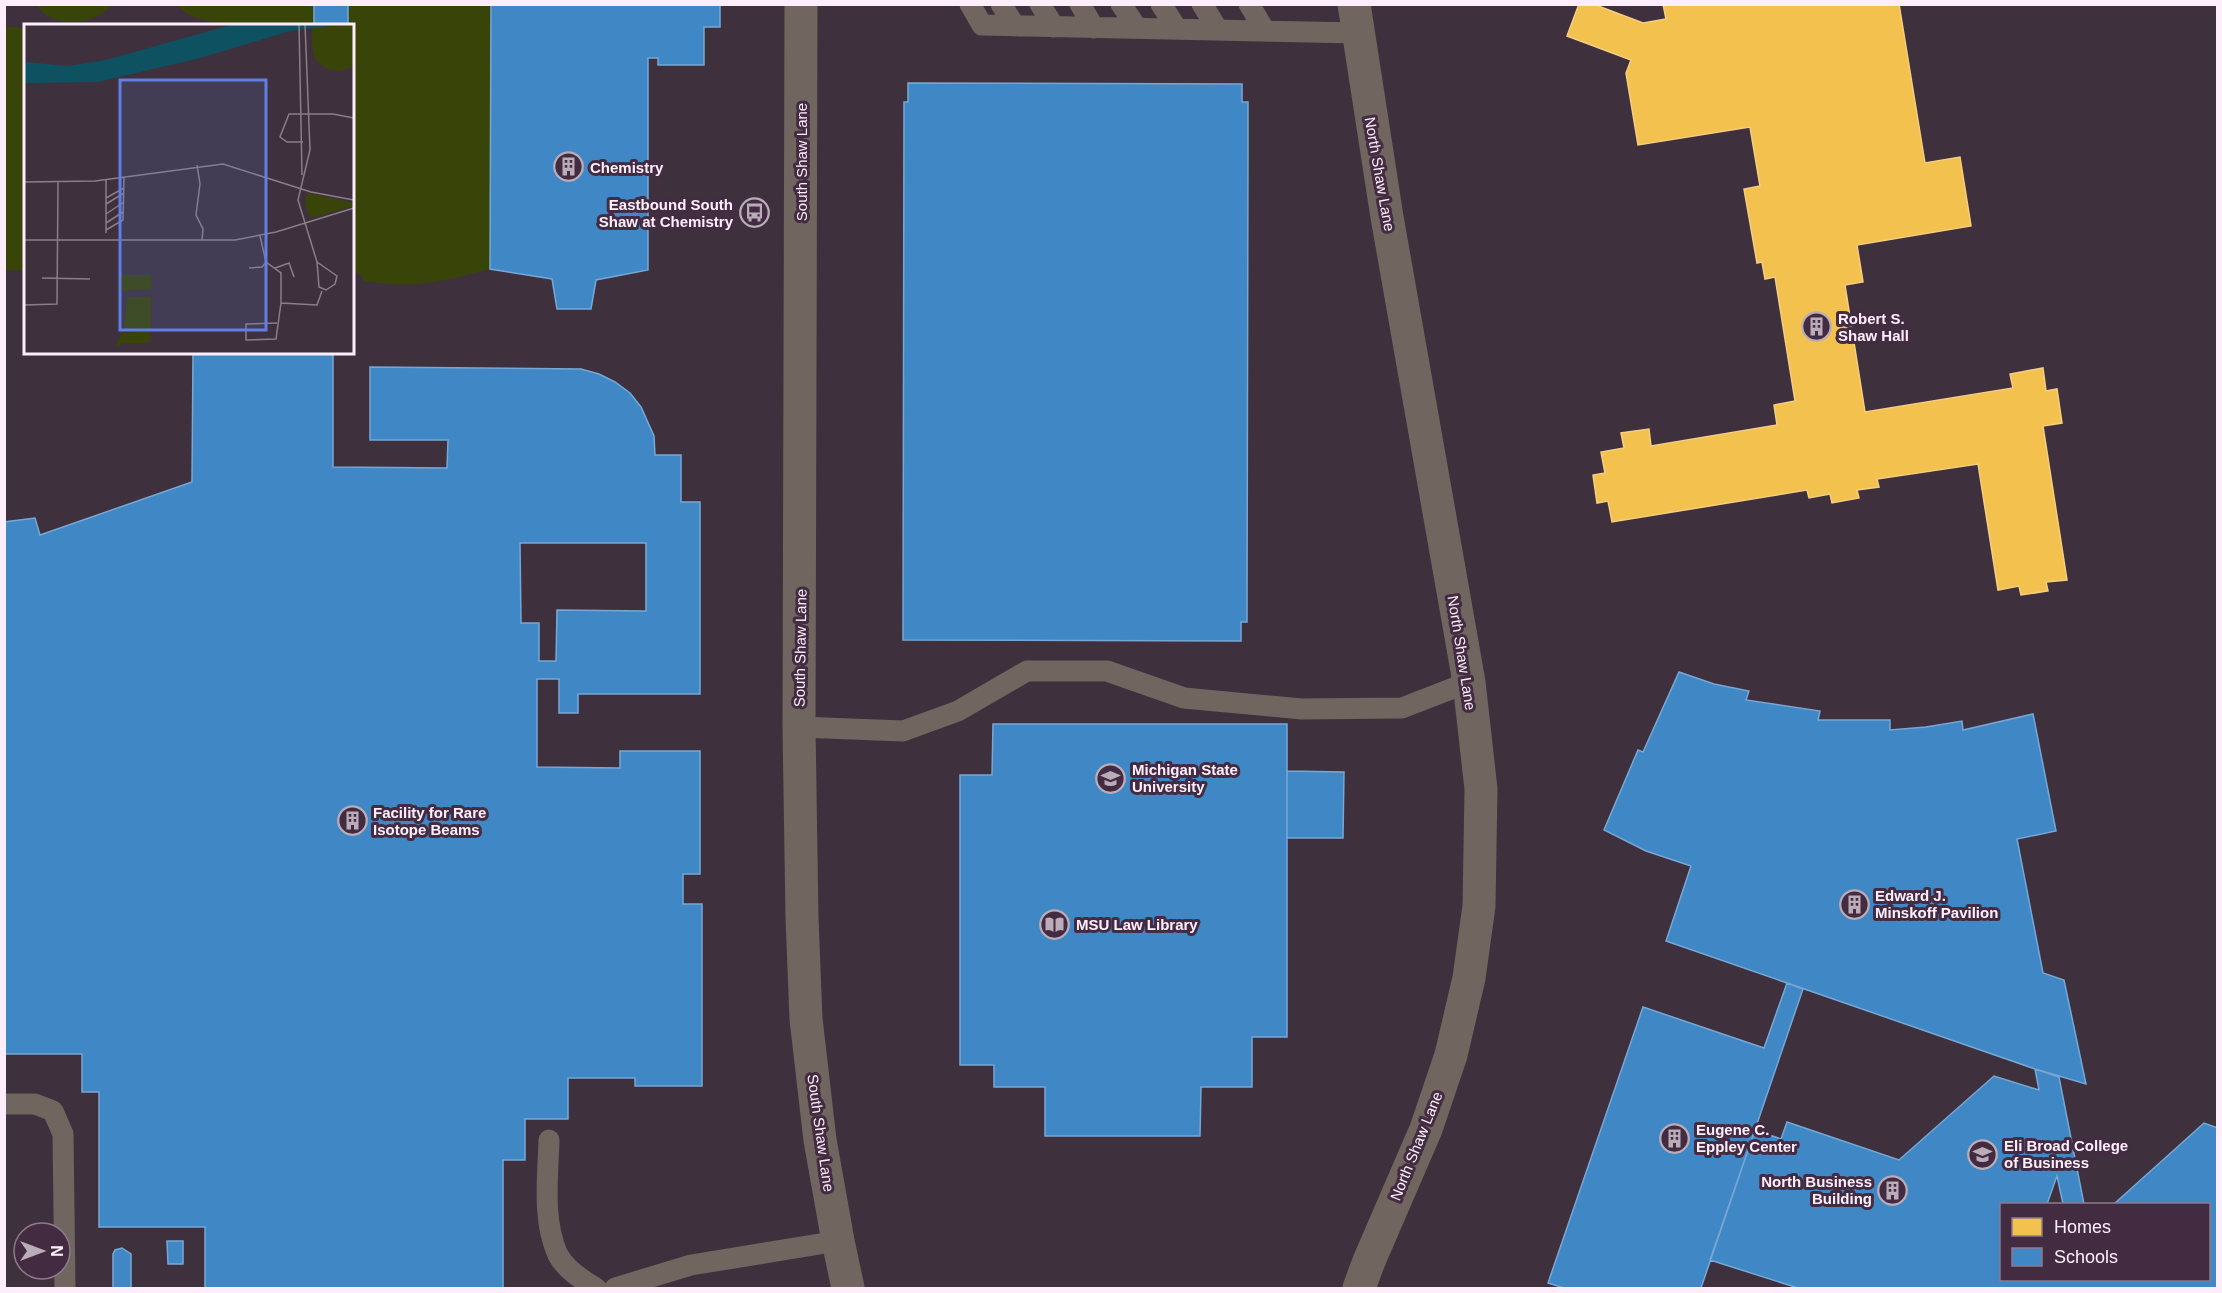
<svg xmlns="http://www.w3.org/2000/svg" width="2222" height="1293" font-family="Helvetica,sans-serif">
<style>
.green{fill:#394508}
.homes{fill:#f2c14e;stroke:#f6ce82;stroke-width:1.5}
.schools{fill:#3f88c5;stroke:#78a7d6;stroke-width:1.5;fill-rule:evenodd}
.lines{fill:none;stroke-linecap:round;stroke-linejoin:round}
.service{stroke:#70655f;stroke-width:21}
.tertiary{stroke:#70655f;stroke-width:33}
.labels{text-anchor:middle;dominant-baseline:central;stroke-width:6;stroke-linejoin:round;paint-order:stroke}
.street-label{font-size:15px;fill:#feeefc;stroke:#432c41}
.poi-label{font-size:15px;font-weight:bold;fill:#feeefc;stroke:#432c41;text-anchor:start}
.inset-road{fill:none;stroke:#8b7d89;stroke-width:1.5}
.view{fill:#607ee3;fill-opacity:0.15;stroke:#607ee3;stroke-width:3}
.inset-edge{fill:none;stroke:#feeefc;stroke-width:3}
</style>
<rect width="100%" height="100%" fill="#3e313d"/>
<path class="green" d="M 37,5 L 111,5 C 96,26 50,29 37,5 Z
M 178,5 L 314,5 L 314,24 C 286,24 191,31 178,5 Z
M 348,5 L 491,5 L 490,269 C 441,282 415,289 364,281 L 361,275 L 353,270 L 352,26 L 348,25 Z
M 8,27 L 16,27 L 25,30 L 25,270 L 5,270 L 4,28 Z"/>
<path class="homes" d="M 1579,4 L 1593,4 L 1643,23 L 1666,19 L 1663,4 L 1899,4 L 1925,163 L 1960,157 L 1971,226 L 1857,245 L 1863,282 L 1845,285 L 1865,412 L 2013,388 L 2010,374 L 2043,368 L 2046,391 L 2057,389 L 2062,423 L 2043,426 L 2067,580 L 2046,582 L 2048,591 L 2021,595 L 2019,586 L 1998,590 L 1978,464 L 1877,479 L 1879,487 L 1857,490 L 1859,498 L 1832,503 L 1830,494 L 1809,498 L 1807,490 L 1612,522 L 1608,501 L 1597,503 L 1593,475 L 1605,473 L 1601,452 L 1624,448 L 1621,433 L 1649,429 L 1651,446 L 1777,425 L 1774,405 L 1795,401 L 1775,277 L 1765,279 L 1762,262 L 1757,263 L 1744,189 L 1760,186 L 1750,127 L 1638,145 L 1626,73 L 1631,60 L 1567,36 Z"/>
<path class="schools" d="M 491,4 L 720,4 L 720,27 L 704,27 L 704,65 L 658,65 L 658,58 L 648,58 L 648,270 L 596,280 L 591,309 L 557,309 L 552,279 L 490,269 Z
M 314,5 L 348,5 L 348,26 L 314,26 Z
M 908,83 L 1242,84 L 1242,102 L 1248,102 L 1248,151 L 1247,622 L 1241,622 L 1241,641 L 903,640 L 904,102 L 908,102 Z
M 193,352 L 333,352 L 333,467 L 447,468 L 448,440 L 370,440 L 370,367 L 581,369 L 599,374 L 615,382 L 630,393 L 641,407 L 654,436 L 655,455 L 681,455 L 681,502 L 700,502 L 700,694 L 578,694 L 578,713 L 559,713 L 559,679 L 537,679 L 537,767 L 620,768 L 620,751 L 700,751 L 700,874 L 683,874 L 683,904 L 702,904 L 702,1086 L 635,1086 L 635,1078 L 568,1078 L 568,1119 L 525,1119 L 525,1160 L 503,1160 L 503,1288 L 205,1288 L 205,1227 L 99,1227 L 99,1092 L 82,1092 L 82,1054 L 4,1054 L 4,522 L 35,518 L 40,535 L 192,482 ZM 520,543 L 646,543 L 646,611 L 557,610 L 556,661 L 539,661 L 539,623 L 521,623 Z
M 1679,672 L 1714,684 L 1749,691 L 1746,700 L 1820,711 L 1818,720 L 1890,720 L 1890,730 L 1926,727 L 1962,721 L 1963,730 L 2033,714 L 2056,831 L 2017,839 L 2043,973 L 2064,980 L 2086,1084 L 2035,1069 L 1666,941 L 1691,866 L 1646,851 L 1604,830 L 1638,750 L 1643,752 Z
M 993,724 L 1287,724 L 1287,1037 L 1252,1037 L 1252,1087 L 1201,1087 L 1200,1136 L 1045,1136 L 1045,1087 L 994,1087 L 994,1065 L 960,1065 L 960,775 L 992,775 Z
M 1287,771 L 1344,772 L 1343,838 L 1287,838 Z
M 1787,983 L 1803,989 L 1701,1288 L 1564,1288 L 1548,1283 L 1643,1007 L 1764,1048 Z
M 2035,1069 L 2059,1077 L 2084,1204 L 2063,1204 L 2057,1176 L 2047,1204 L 2002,1204 L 2002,1280 L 2208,1280 L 2208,1204 L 2114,1204 L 2204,1123 L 2218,1128 L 2218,1288 L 1798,1288 L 1710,1260 L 1755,1130 L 1781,1139 L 1787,1122 L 1899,1160 L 1994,1076 L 2039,1090 Z
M 167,1241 L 183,1241 L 183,1264 L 168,1264 Z
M 122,1248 L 131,1254 L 131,1288 L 113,1288 L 113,1254 L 115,1250 Z"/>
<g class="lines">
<path class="service" d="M 970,4 L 982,25 L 1358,33
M 1001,4 L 1015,26
M 1040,4 L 1054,27
M 1080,4 L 1094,28
M 1121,4 L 1137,28
M 1161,4 L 1177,29
M 1202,4 L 1218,30
M 1249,4 L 1265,31
M 799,727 L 903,731 L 958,711 L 1027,671 L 1107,671 L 1184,698 L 1302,709 L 1402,708 L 1469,682
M 4,1104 L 35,1104 L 53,1111 L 63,1134 L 65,1288
M 549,1140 C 548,1177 542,1220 558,1255 C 566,1270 582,1280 596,1288
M 615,1288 L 691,1265 L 838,1241"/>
<path class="tertiary" d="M 801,4 L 799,727 L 802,918 L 806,1019 L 820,1140 L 838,1241 L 848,1288
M 1354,4 L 1387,217 L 1469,682 L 1481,789 L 1479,906 L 1469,978 L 1451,1055 L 1426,1129 L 1369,1261 L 1359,1288"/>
</g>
<defs>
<symbol id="building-ring" viewBox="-11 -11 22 22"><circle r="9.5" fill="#432c41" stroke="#bbacb9" stroke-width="1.5"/><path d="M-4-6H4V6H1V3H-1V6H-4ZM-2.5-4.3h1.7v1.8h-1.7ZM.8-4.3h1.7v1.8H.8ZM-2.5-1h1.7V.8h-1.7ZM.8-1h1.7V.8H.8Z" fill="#bbacb9"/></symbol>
<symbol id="bus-ring" viewBox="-11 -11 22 22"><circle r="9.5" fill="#432c41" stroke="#bbacb9" stroke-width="1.5"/><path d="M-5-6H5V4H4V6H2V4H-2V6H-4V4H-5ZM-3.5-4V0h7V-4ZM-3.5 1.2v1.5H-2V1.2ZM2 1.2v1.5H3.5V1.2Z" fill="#bbacb9"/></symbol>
<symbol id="university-ring" viewBox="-11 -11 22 22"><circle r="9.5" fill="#432c41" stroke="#bbacb9" stroke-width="1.5"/><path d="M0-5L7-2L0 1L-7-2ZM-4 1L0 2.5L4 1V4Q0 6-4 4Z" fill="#bbacb9"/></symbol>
<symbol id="library-ring" viewBox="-11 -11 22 22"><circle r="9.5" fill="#432c41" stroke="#bbacb9" stroke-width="1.5"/><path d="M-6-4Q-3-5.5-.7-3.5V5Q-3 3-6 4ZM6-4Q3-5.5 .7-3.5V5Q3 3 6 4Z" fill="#bbacb9"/></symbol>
<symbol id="school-ring" viewBox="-11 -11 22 22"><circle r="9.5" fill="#432c41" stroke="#bbacb9" stroke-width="1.5"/><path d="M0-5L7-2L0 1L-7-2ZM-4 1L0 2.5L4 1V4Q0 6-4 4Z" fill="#bbacb9"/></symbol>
</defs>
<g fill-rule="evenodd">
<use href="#building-ring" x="552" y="150" width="33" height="33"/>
<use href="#bus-ring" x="738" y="196" width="33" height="33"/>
<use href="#building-ring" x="1800" y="310" width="33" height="33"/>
<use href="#university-ring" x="1094" y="762" width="33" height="33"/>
<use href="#building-ring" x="336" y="804" width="33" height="33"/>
<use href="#building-ring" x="1838" y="888" width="33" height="33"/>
<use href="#library-ring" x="1038" y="908" width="33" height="33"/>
<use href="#building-ring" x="1658" y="1122" width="33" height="33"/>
<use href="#school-ring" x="1966" y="1138" width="33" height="33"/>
<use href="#building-ring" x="1876" y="1174" width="33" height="33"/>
</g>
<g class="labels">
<g class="street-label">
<text transform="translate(801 162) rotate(-90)">South Shaw Lane</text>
<text transform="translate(1380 174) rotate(80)">North Shaw Lane</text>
<text transform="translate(800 648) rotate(-89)">South Shaw Lane</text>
<text transform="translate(1462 653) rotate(81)">North Shaw Lane</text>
<text transform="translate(821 1133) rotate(82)">South Shaw Lane</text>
<text transform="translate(1416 1146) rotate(-68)">North Shaw Lane</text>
</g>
<g class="poi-label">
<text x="590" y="167">Chemistry</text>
<text x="733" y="204" text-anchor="end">Eastbound South<tspan x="733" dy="17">Shaw at Chemistry</tspan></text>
<text x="1838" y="318">Robert S.<tspan x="1838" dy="17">Shaw Hall</tspan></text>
<text x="1132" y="769">Michigan State<tspan x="1132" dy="17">University</tspan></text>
<text x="373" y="812">Facility for Rare<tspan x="373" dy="17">Isotope Beams</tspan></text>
<text x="1875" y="895">Edward J.<tspan x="1875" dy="17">Minskoff Pavilion</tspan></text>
<text x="1076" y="924">MSU Law Library</text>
<text x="1696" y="1129">Eugene C.<tspan x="1696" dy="17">Eppley Center</tspan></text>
<text x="2004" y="1145">Eli Broad College<tspan x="2004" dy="17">of Business</tspan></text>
<text x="1872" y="1181" text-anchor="end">North Business<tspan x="1872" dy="17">Building</tspan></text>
</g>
</g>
<g transform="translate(24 24)">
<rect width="330" height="330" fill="#3e313d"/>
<path d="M 330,0 L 330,43 L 315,47 L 301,44 L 291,35 L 288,23 L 288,4 ZM 283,169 L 330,179 L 330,182 L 287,194 L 281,181 ZM 95,251 L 127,251 L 128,265 L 97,267 ZM 103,273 L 127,273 L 127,310 L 100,307 ZM 117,308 L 127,312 L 125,319 L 97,319 L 96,323 L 92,322 L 98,309 Z" fill="#394508"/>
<path d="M 210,0 L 321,0 L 266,7 L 176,34 L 73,58 L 0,59 L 0,38 L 44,42 L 82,36 Z" fill="#0e5262"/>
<path class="inset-road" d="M 275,0 L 278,151M 281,0 L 286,126 L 274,176 L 293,238M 279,118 L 263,118 L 256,113 L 265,90 L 309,90 L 330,94M 173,141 L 176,160 L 172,191 L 179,205 L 178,216M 0,158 L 71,157 L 199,140 L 287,168 L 330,176M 82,174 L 100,164M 82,180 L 100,169M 82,190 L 100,178M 82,199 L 99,188M 82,206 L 99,196 L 100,153M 82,209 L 82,156M 236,212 L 242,238 L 257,249 L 257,279 L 293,281 L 298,267M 0,216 L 211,216 L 252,208 L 330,184M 293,238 L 313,252 L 311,260 L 302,266 L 295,263 ZM 225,244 L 238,243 L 242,238M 251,244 L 265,239 L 270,253M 18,254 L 66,255M 0,281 L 33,280 L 34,158M 253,299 L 222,300 L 222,316 L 252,315 L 257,279"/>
<path class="view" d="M 96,56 L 242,56 L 242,306 L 96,306 Z"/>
<rect width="330" height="330" class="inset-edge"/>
</g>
<rect width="2222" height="1293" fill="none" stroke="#feeefc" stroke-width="12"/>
<rect x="2000" y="1203" width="210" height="78" fill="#432c41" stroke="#8e7a8c" stroke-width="1.5"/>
<rect x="2012" y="1218" width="30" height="18" fill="#f2c14e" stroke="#8e7a8c" stroke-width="1.5"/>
<text x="2054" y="1233" font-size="18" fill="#feeefc">Homes</text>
<rect x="2012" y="1248" width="30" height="18" fill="#3f88c5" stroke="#8e7a8c" stroke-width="1.5"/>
<text x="2054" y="1263" font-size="18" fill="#feeefc">Schools</text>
<g transform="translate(42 1251) rotate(90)"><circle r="28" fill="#432c41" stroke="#8e7a8c" stroke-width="1.5"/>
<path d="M0-4.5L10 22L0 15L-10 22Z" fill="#bbacb9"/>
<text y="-9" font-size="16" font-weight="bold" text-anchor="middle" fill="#feeefc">N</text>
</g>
</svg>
